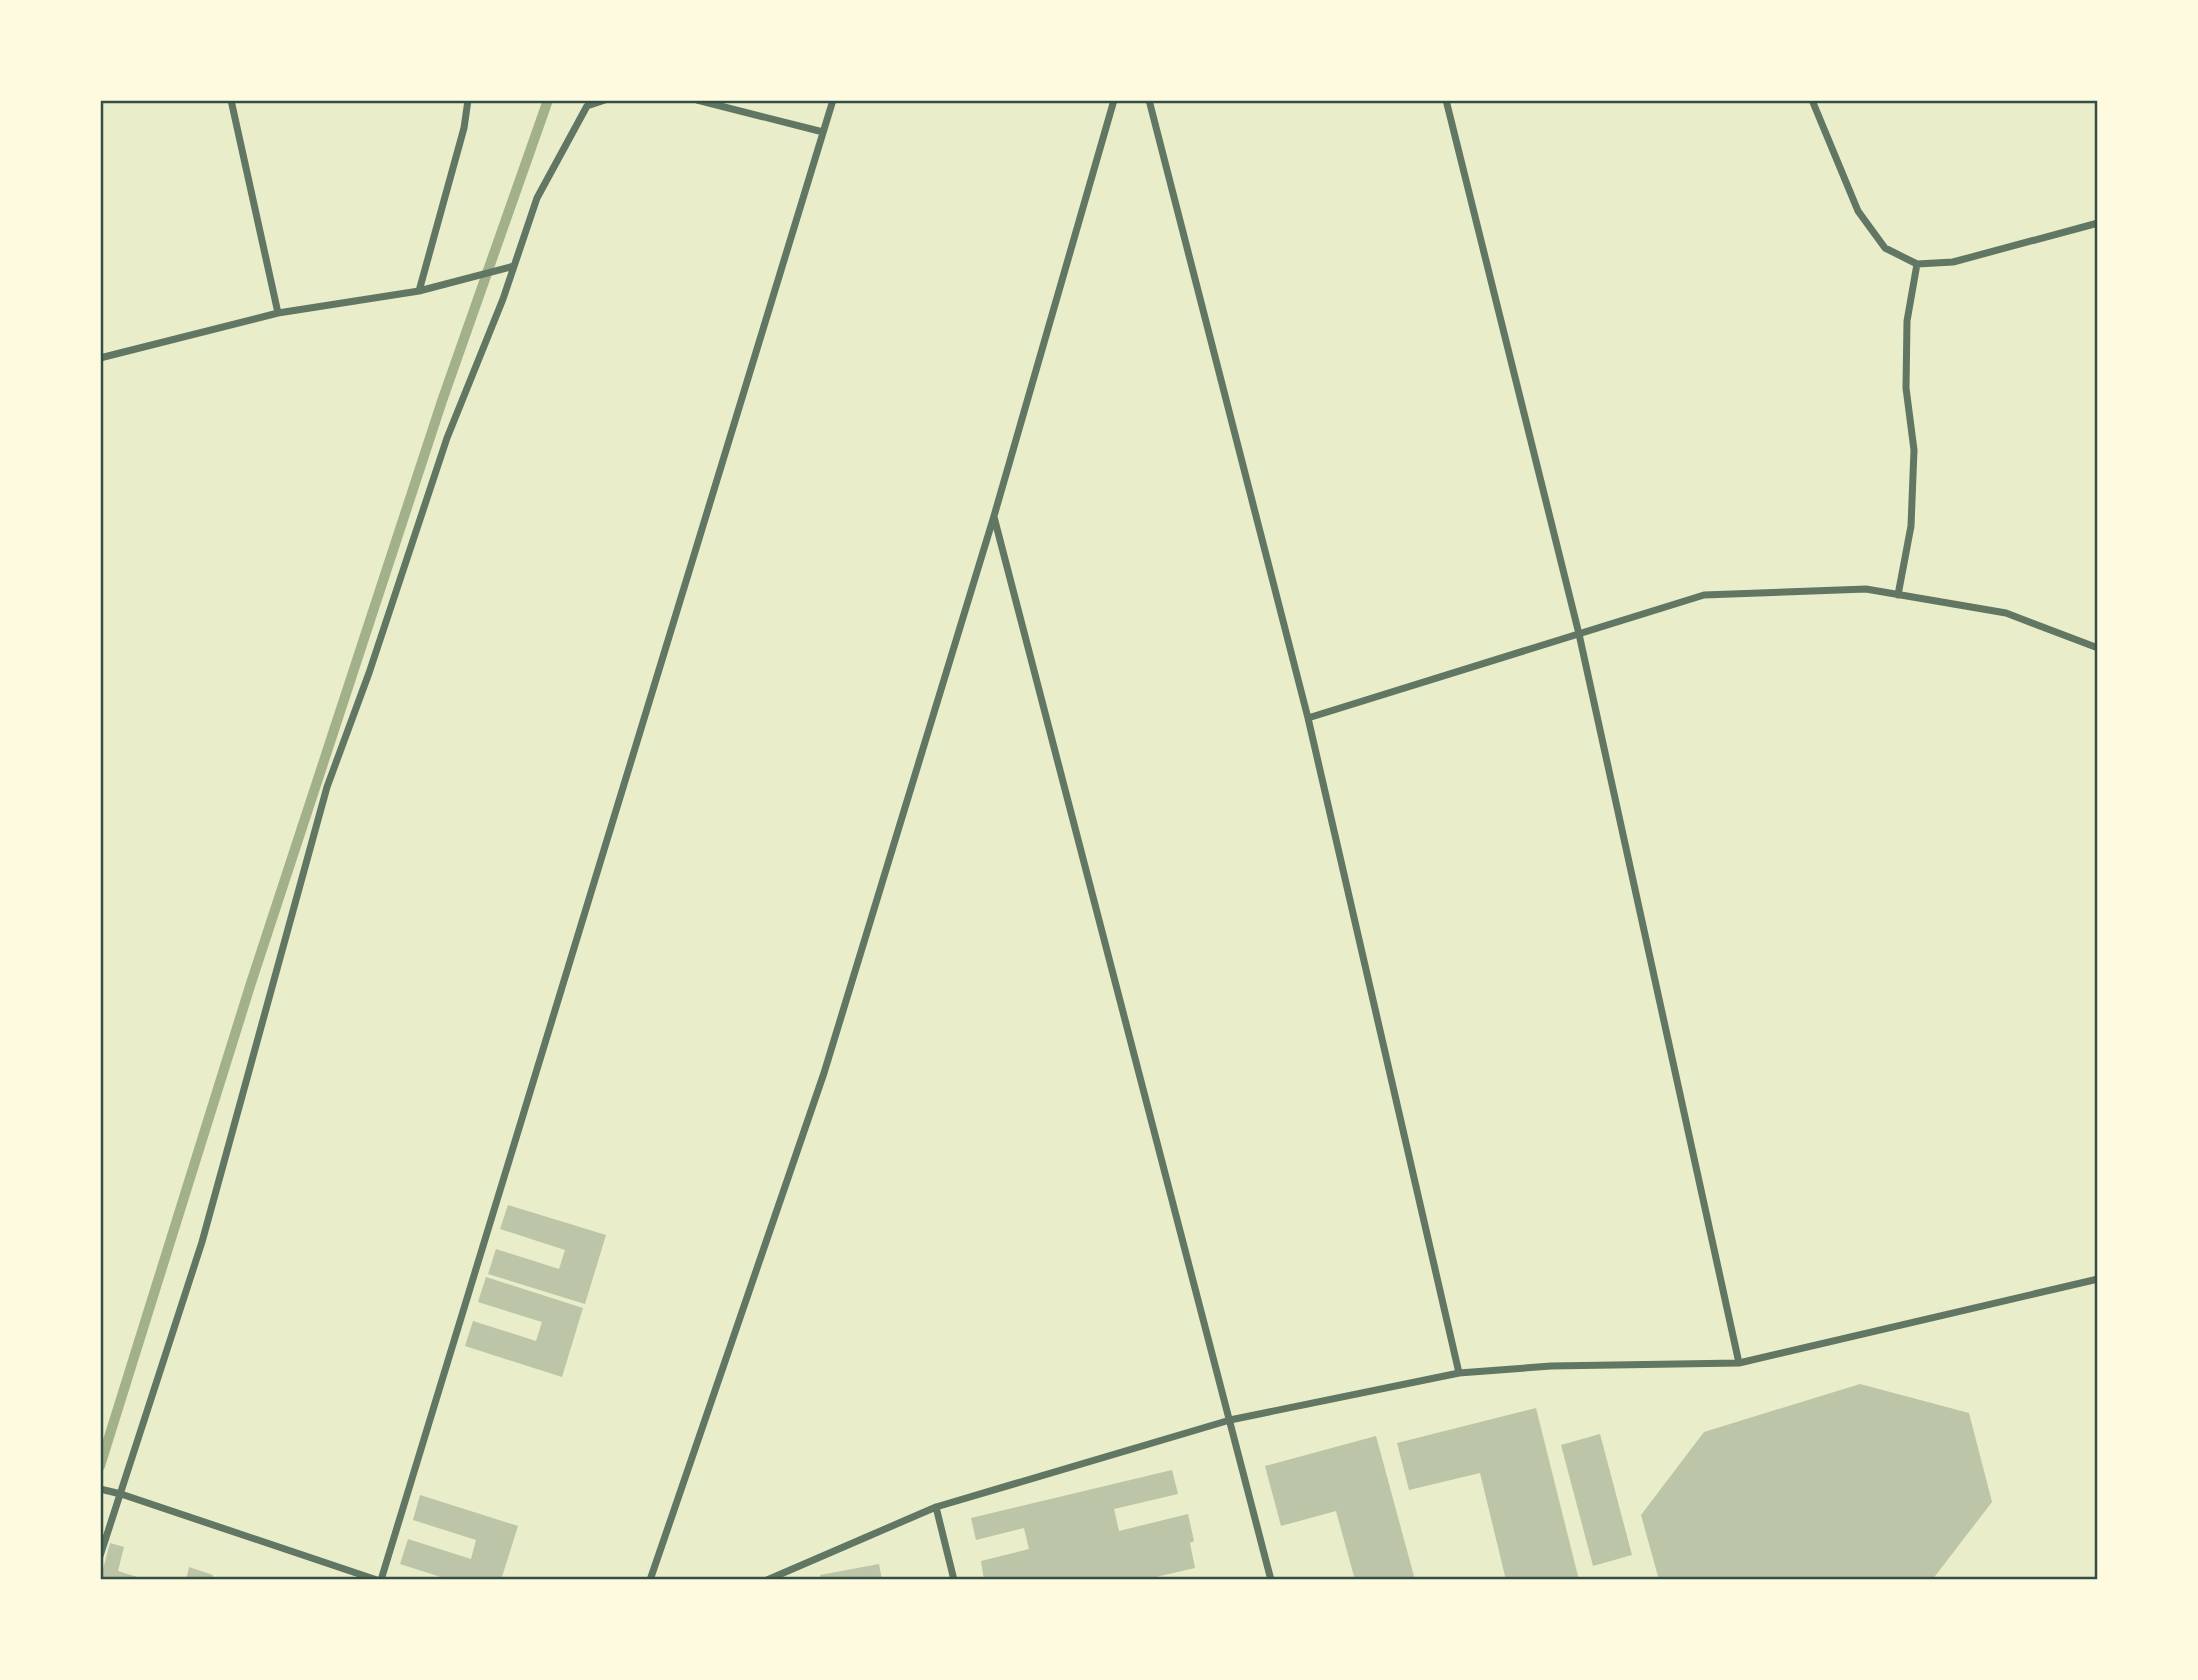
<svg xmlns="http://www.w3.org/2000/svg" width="2198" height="1680" font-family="Poppins,sans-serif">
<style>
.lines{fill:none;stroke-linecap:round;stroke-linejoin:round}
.stream{stroke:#a3b18a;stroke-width:10}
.building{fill:#bcc5a7}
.minor{stroke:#617663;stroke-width:7}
.neatline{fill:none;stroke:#344e41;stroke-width:2.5}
</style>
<rect width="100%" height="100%" fill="#e9edc9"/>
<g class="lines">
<path class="stream" d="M 100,1466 L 251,983 L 442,401 L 548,100"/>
</g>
<path class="building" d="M 508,1205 L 606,1235 L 585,1304 L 488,1274 L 496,1249 L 559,1269 L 565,1250 L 500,1229 Z
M 486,1277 L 583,1308 L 562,1377 L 465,1346 L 473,1321 L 536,1341 L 542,1322 L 478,1302 Z
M 1860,1384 L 1969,1413 L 1992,1502 L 1932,1580 L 1659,1580 L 1641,1515 L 1704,1432 Z
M 1536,1408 L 1579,1580 L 1506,1580 L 1480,1473 L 1409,1490 L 1397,1443 Z
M 1600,1434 L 1632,1555 L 1593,1566 L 1561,1445 Z
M 1376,1436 L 1415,1580 L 1355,1580 L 1336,1511 L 1281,1526 L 1265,1466 Z
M 1172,1470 L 1178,1494 L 1114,1509 L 1119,1531 L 1188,1514 L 1194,1541 L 1190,1543 L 1195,1568 L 1143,1580 L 984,1580 L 981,1561 L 1029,1549 L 1024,1528 L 976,1540 L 971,1518 Z
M 420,1495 L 518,1526 L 501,1580 L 450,1580 L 400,1564 L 408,1539 L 471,1559 L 476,1540 L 413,1520 Z
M 110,1543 L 124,1547 L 118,1571 L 147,1580 L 100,1580 Z
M 879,1564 L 882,1580 L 821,1580 L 820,1575 Z
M 189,1567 L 213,1575 L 212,1580 L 186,1580 Z"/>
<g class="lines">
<path class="minor" d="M 231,100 L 278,313
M 697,100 L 823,132
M 1149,100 L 1308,718 L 1459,1373
M 1446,100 L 1579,634 L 1739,1363
M 1812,100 L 1858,211 L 1885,248 L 1917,264 L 1953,262 L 2098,223
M 419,291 L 514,266
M 100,358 L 278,313 L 419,291 L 464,128 L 468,100
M 994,517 L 1271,1580
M 1898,595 L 1911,526 L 1914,450 L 1906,388 L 1907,321 L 1917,264
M 1308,718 L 1704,595 L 1866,589 L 2006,613 L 2098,648
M 100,1489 L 121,1494 L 377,1580
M 936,1507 L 954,1580
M 100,1556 L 202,1242 L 327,787 L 369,673 L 447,438 L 503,299 L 537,198 L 587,106 L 605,100
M 381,1580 L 833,100
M 650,1580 L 824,1073 L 994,516 L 1114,100
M 767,1580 L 936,1507 L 1230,1420 L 1459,1373 L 1551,1366 L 1739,1363 L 2098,1279"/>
</g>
<rect width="2198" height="1680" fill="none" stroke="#fefae0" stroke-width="203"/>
<rect x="102" y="102" width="1994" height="1476" class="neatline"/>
</svg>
